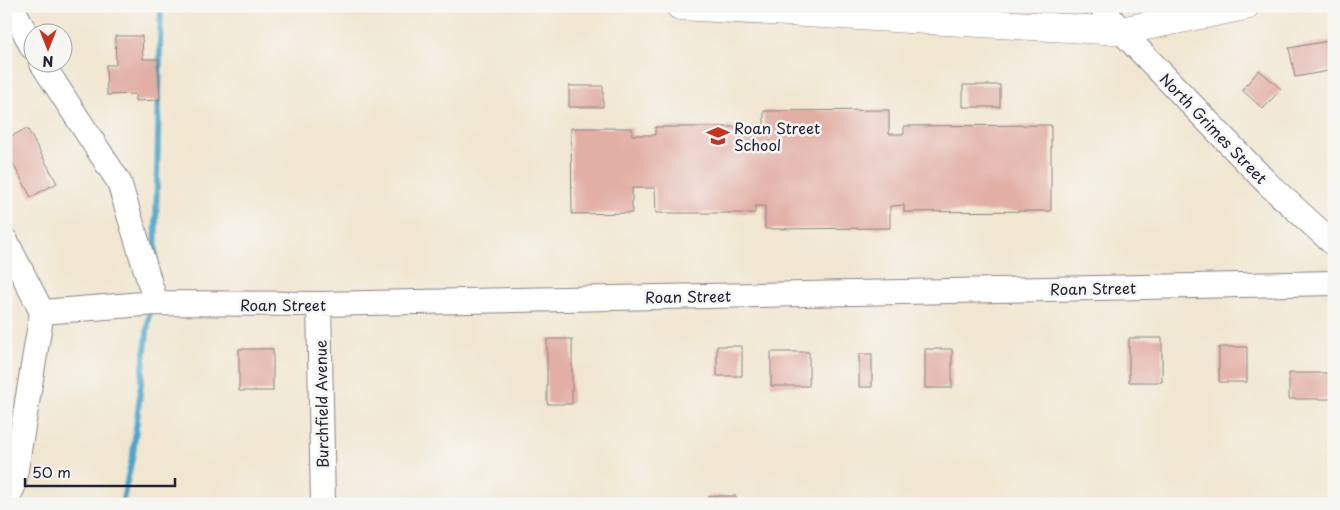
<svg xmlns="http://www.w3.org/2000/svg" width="1340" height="510" font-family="'Playpen Sans',sans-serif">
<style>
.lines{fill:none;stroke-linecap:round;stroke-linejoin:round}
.stream{stroke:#4ba6c9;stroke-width:6}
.building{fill:#e2afa5}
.minor-casing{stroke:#8a8486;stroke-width:26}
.tertiary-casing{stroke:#8a8486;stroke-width:29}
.minor{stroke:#fff;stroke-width:24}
.tertiary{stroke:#fff;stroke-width:28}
.labels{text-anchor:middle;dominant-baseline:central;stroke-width:5;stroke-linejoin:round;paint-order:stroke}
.poi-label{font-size:15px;fill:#22223b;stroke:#f6f6f2;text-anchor:start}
.street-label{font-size:15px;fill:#22223b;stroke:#f6f6f2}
</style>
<rect width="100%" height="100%" fill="#f6f6f2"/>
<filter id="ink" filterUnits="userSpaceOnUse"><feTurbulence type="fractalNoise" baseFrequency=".02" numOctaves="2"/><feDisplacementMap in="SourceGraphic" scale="10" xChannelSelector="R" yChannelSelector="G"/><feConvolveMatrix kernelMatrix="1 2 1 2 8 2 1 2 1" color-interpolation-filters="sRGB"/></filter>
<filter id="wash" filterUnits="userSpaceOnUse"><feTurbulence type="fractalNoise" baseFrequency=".0096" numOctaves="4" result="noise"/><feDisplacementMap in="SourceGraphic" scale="20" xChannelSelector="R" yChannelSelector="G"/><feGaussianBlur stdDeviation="1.12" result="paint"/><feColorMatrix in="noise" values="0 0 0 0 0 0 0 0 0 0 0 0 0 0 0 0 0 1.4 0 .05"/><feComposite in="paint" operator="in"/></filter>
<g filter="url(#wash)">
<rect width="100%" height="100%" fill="#f1e6d0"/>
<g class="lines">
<path class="stream" d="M 155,267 L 161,6
M 122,504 L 133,454 L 150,307"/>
</g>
<g id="blocks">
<path class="building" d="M 115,36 L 142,36 L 143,59 L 158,59 L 160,100 L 135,101 L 135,94 L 107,95 L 106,65 L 116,65 Z
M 1334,40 L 1334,70 L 1295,77 L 1289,48 Z
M 1259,70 L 1281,89 L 1263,109 L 1242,90 Z
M 963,85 L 1000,85 L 1000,107 L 963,107 Z
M 569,86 L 603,86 L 603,107 L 569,107 Z
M 889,110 L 889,134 L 904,134 L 904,126 L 1051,125 L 1051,211 L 904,212 L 904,205 L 890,206 L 890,228 L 765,229 L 765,206 L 755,206 L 755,213 L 656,213 L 655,188 L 632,188 L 632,213 L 572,214 L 571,128 L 632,128 L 632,135 L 655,135 L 655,127 L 755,127 L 755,134 L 764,134 L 764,111 Z
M 27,128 L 57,183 L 31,197 L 6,151 L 6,139 Z
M 1129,338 L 1162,338 L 1162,382 L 1129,382 Z
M 547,339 L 572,339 L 572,404 L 547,404 Z
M 717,346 L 742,346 L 742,376 L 717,376 Z
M 1219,347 L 1247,347 L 1247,382 L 1219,382 Z
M 239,349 L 273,349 L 273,391 L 239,391 Z
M 925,349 L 952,349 L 952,388 L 925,388 Z
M 771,352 L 809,352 L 809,386 L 771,386 Z
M 859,354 L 872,354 L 872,387 L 859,387 Z
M 1289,373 L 1334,373 L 1334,399 L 1289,399 Z
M 709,496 L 736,496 L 736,504 L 709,504 Z"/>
</g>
</g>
<g filter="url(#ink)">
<use href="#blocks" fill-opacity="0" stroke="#8a8486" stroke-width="1"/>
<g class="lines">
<defs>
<path id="minor" d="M 12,6 L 32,47
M 1101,6 L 1121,31 L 1268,184 L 1334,244
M 41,62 L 119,182 L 156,303
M 6,241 L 42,312 L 13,487 L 6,502
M 319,304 L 323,504
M 42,312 L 156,303 L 319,304 L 1334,283"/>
<path id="tertiary" d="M 680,6 L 1121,31 L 1245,6"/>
</defs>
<use href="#minor" class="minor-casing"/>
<use href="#tertiary" class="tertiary-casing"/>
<use href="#minor" class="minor"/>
<use href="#tertiary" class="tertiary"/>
</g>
</g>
<defs>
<symbol id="school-bare" viewBox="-9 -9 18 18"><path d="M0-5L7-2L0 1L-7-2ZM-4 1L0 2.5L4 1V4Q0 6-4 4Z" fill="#c8321e" stroke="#f6f6f2" stroke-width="2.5" paint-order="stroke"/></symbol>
</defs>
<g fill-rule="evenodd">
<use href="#school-bare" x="702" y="120" width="32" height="32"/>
</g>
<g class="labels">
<g class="poi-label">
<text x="734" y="127">Roan Street<tspan x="734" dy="17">School</tspan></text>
</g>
<g class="street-label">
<text transform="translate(1214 128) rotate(46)">North Grimes Street</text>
<text transform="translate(1093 288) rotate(-1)">Roan Street</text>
<text transform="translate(688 296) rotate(-1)">Roan Street</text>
<text x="283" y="304">Roan Street</text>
<text transform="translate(321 404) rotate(-91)">Burchfield Avenue</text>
</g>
</g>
<rect width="1340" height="510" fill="none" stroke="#f6f6f2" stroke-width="25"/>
<g transform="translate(48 48) rotate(180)"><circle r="24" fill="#f6f6f2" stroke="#a1a1a9"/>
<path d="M0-4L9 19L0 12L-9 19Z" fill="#c8321e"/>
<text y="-8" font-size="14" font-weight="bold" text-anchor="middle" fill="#22223b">N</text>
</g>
<path d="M25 478v8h150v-8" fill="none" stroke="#22223b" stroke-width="2.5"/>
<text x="32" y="478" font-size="15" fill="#22223b" stroke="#f6f6f2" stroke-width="4" paint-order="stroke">50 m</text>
</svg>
